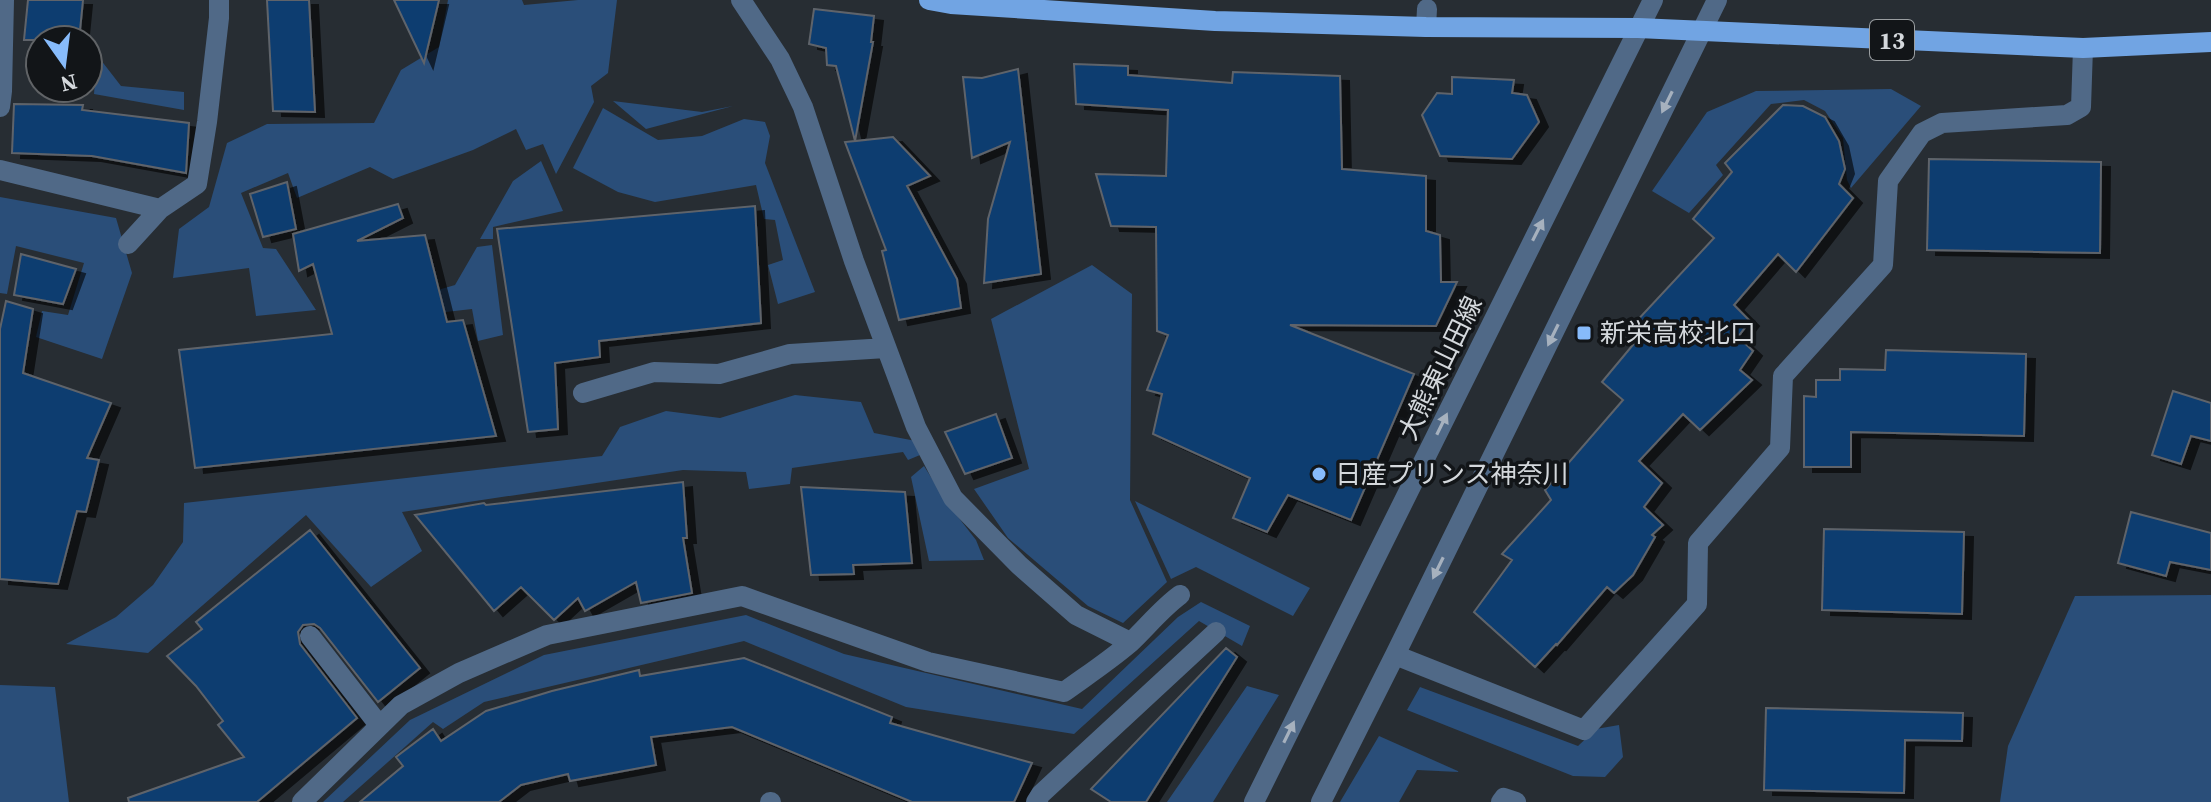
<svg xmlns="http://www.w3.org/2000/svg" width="2211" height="802" font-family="'Source Serif 4','Noto Sans JP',serif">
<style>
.green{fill:#2a4e79}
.building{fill:#0d3c70;stroke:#5e646b;stroke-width:2;filter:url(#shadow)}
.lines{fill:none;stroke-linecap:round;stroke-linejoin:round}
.minor{stroke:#506987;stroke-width:20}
.major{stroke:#71a4e3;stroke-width:20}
.oneway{fill:#a6b1be}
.poi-dot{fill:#87bbfb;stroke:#121518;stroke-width:3}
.labels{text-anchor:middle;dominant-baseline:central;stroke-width:7;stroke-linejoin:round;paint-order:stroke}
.shield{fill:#121518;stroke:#9a9ea1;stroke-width:2}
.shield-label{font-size:24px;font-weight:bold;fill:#d4d8dc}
.poi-label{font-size:26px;fill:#d4d8dc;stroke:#121518;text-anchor:start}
.street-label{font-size:26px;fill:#d4d8dc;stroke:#121518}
</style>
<defs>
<filter id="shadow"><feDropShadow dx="9" dy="5" stdDeviation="0" flood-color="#0009"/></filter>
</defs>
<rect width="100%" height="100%" fill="#272d33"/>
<path class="green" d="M 448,0 L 522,0 L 524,5 L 578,0 L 617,0 L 608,73 L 591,86 L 594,102 L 556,174 L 543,144 L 526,150 L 516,129 L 473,150 L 393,179 L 370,167 L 297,198 L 288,173 L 241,193 L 263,248 L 276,249 L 316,310 L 256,316 L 249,268 L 173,278 L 179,229 L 209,207 L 227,143 L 267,124 L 374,123 L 401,70 L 439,47 Z
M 97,55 L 121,86 L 184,92 L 184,110 L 94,94 Z
M 1891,89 L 1921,106 L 1851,188 L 1847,180 L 1843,138 L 1825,111 L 1804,100 L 1771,104 L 1716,165 L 1723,175 L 1689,213 L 1652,191 L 1707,112 L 1756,91 Z
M 613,101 L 702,112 L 733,106 L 646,129 Z
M 603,108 L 658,140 L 702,136 L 744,119 L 765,122 L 770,136 L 765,163 L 815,292 L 778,304 L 768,265 L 783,260 L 775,220 L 764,219 L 756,185 L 655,202 L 618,192 L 573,168 Z
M 541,161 L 563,211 L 493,227 L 493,239 L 480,239 L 513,181 Z
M 0,197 L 116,218 L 132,273 L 102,359 L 36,337 L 42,311 L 68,315 L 84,263 L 16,246 L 7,294 L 0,293 Z
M 492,245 L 503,335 L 478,341 L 472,309 L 367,321 L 363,312 L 455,285 L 477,247 Z
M 1092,265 L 1132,294 L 1130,500 L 1167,582 L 1123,623 L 1088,606 L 1008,538 L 974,489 L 1029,469 L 991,319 Z
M 795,395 L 861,402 L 874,433 L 916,441 L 920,455 L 908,460 L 903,452 L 792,468 L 790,484 L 749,489 L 746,472 L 683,470 L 402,512 L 422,551 L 371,587 L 306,515 L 148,653 L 66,644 L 116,617 L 153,585 L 183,542 L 184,503 L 602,456 L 620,427 L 666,411 L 720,418 Z
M 924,466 L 948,504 L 976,540 L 984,560 L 929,561 L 911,477 Z
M 1135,501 L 1310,588 L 1293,616 L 1196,567 L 1171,579 Z
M 2211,595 L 2211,802 L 2000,802 L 2008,746 L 2075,596 Z
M 1201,602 L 1250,626 L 1242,646 L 1199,621 L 1074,734 L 906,707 L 744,641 L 484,702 L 443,729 L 433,722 L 343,802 L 323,802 L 410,720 L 544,655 L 746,615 L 844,654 L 1082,709 L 1178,617 Z
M 0,685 L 55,687 L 69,802 L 0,802 Z
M 1247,686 L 1279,695 L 1213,802 L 1167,802 Z
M 1420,687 L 1578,746 L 1596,729 L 1619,725 L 1623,757 L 1605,777 L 1573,776 L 1407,710 Z
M 1379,736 L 1460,772 L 1417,770 L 1399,802 L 1340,802 Z"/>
<path class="building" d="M 28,0 L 83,0 L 79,40 L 24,40 Z
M 267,0 L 309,0 L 315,112 L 273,111 Z
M 394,0 L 439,0 L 424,63 Z
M 814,9 L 874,16 L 871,42 L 873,42 L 855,141 L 893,137 L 930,176 L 907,186 L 957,279 L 961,308 L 899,320 L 882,251 L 886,250 L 845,142 L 855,141 L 836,66 L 827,65 L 826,48 L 809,44 Z
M 1074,64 L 1128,66 L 1128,75 L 1232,83 L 1233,72 L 1340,76 L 1342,169 L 1426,176 L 1426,231 L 1440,235 L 1441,282 L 1457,282 L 1436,326 L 1290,325 L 1414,374 L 1351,520 L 1288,495 L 1267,532 L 1233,518 L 1250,478 L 1153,434 L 1162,394 L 1147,390 L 1168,335 L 1157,331 L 1156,227 L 1111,226 L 1096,174 L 1166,176 L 1168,110 L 1076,104 Z
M 1018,69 L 1041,274 L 984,283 L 988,219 L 1010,142 L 972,158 L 963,77 L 982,78 Z
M 1452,77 L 1514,80 L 1512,93 L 1527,95 L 1539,122 L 1512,159 L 1440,156 L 1422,115 L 1437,93 L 1452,94 Z
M 14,104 L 83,105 L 82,110 L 189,123 L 186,173 L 92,156 L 12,153 Z
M 1783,105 L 1803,106 L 1825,117 L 1839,141 L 1845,169 L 1839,184 L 1853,198 L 1796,272 L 1778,254 L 1734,305 L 1750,321 L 1738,337 L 1753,351 L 1740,370 L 1752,380 L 1700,430 L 1683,414 L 1639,461 L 1662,483 L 1644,507 L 1663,525 L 1652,535 L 1655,537 L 1633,575 L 1614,593 L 1607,587 L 1557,645 L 1556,644 L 1535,667 L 1474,612 L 1512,560 L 1502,554 L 1551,500 L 1545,490 L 1623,400 L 1602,382 L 1642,334 L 1633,325 L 1714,238 L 1693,219 L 1732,172 L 1725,163 Z
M 1929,159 L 2101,162 L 2100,253 L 1927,250 Z
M 287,182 L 296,229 L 263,237 L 250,194 Z
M 398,204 L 403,218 L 357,241 L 425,235 L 447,322 L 463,320 L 496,436 L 195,468 L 179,350 L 332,334 L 313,264 L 299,271 L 293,234 Z
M 755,206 L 761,323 L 599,341 L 600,357 L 555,363 L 558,429 L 528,432 L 497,229 Z
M 21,254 L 76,269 L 63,304 L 14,295 Z
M 6,301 L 33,309 L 23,373 L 111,403 L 87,458 L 99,460 L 86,512 L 77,511 L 58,584 L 0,579 L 0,329 Z
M 1886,350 L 2026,354 L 2024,436 L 1851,432 L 1851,467 L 1804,467 L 1804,396 L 1816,397 L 1816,380 L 1840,380 L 1840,369 L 1885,370 Z
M 2173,391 L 2211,403 L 2211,441 L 2191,436 L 2181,464 L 2152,455 Z
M 996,414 L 1012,458 L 965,474 L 945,432 Z
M 683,482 L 687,538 L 683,538 L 692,593 L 641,603 L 636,582 L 585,611 L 578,598 L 554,620 L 521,587 L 494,611 L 415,515 L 484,503 L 486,505 Z
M 801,487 L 905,492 L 912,563 L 853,565 L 854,574 L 811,575 Z
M 2131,512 L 2211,533 L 2211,570 L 2170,562 L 2166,576 L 2118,563 Z
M 1824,529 L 1964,532 L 1962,614 L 1822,610 Z
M 310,530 L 420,668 L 378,702 L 320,628 L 314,624 L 303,625 L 298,632 L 300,644 L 357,718 L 257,802 L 129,802 L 128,798 L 244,757 L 218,725 L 223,721 L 196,686 L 167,656 L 202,629 L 196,622 Z
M 1226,648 L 1237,657 L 1146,802 L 1111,802 L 1091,789 Z
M 744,658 L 892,717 L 890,723 L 1032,763 L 1014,802 L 912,802 L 732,727 L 651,737 L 656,765 L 570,781 L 568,774 L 521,785 L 499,802 L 360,802 L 403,766 L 396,757 L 433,729 L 441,741 L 486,711 L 552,691 L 639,670 L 640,676 Z
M 1766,708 L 1963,713 L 1962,741 L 1905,740 L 1904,793 L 1764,790 Z"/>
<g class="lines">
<path class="minor" d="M 741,0 L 780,59 L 803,107 L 854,261 L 916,427 L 953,498 L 1019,565 L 1076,615 L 1130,642
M 1426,27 L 1427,9
M 0,107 L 2,91 L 4,0
M 0,170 L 160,209
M 128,244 L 160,209 L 197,184 L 207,122 L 219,18 L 219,0
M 583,393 L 654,372 L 719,374 L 790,354 L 886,348
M 310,636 L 379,725
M 1395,655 L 1584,730 L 1697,604 L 1698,543 L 1780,448 L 1783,376 L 1883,265 L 1888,181 L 1922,133 L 1942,123 L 2067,115 L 2081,107 L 2083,48
M 302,802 L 401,705 L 459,673 L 547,635 L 742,596 L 928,662 L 1064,692 C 1086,676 1109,661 1130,643 C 1147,627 1161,609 1180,595
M 770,802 L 771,802
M 1036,802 L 1041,794 L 1216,632
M 1254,802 L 1653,0
M 1321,802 L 1395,655 L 1717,0
M 1501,802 L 1504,798 L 1516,802"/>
<path class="major" d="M 929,0 L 951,4 L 1215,21 L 1426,27 L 1638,28 L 2083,48 L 2211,42"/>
</g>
<defs><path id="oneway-solid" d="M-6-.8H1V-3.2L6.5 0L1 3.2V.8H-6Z" transform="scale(2)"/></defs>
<g class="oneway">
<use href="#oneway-solid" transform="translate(1667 102) rotate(116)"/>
<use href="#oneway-solid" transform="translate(1538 230) rotate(-63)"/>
<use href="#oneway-solid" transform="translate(1553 335) rotate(116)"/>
<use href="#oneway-solid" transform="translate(1442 424) rotate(-64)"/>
<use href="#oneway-solid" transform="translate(1438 568) rotate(116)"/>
<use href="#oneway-solid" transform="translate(1289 732) rotate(-64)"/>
</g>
<g class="poi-dot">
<rect x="1576" y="325" width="16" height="16" rx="4"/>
<circle cx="1319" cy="474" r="8"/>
</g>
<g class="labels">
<rect class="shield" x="1870" y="20" width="44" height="40" rx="6"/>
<g class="shield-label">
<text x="1892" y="40">13</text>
</g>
<g class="poi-label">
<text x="1600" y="333">新栄高校北口</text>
<text x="1335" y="474">日産プリンス神奈川</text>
</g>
<g class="street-label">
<text transform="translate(1440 368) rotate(-64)">大熊東山田線</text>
</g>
</g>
<g transform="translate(64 64) rotate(166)"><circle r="38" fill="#121518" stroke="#606366" stroke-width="2"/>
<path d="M0-6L14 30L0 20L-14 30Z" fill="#87bbfb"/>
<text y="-12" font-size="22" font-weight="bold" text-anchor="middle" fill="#d4d8dc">N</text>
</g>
</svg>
